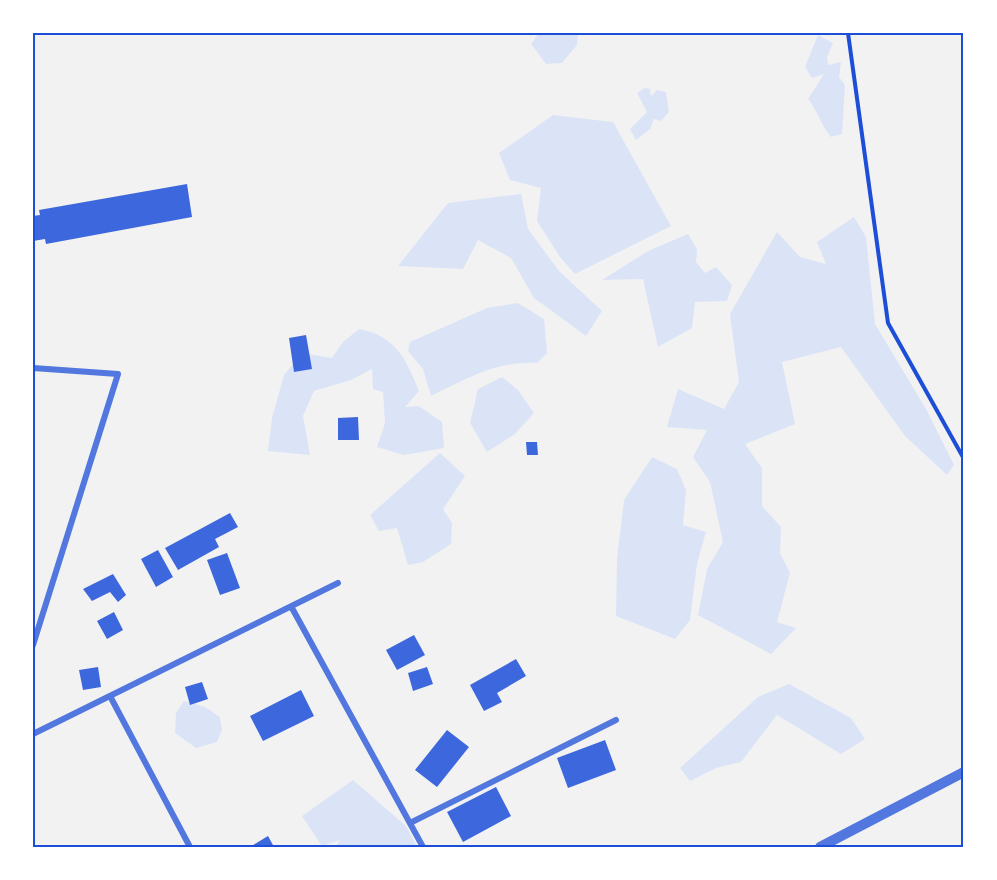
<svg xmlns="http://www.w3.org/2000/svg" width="997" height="880" font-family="'PT Sans',sans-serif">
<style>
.green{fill:#dbe4f7}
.building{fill:#3d67dc}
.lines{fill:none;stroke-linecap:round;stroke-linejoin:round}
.path{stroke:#1d4ed8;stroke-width:4}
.minor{stroke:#5277de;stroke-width:6}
.tertiary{stroke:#5277de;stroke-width:10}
.neatline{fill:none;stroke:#1d4ed8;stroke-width:2}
</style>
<rect width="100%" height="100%" fill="#f2f2f2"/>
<path class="green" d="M 539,33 L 578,33 L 577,45 L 562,63 L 546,64 L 531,44 Z
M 818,35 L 833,43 L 827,57 L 828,65 L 841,62 L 839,77 L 845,85 L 842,134 L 831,137 C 821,125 818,112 808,99 L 824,74 L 812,78 L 805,67 Z
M 645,88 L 650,89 L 651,96 L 657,90 L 666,92 L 669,112 L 661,121 L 654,119 L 650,129 L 636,140 L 630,129 L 647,112 L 637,93 Z
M 553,115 L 613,122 L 671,226 L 575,274 L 560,257 L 537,221 L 541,188 L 510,180 L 499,153 Z
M 521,194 L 528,229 L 559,271 L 602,311 L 586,336 L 534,298 L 511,258 L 478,240 L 463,269 L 398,266 L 448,203 Z
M 854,217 L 866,237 L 875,324 L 926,409 L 954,465 L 947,475 L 905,436 L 841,347 L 782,362 L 795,424 L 745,444 L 762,468 L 762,506 L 781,527 L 780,553 L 790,573 L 777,622 L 796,628 L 771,654 L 698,615 L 707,569 L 723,542 L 710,482 L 693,457 L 707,430 L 667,427 L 678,389 L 724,409 L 739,382 L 730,314 L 777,232 L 800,257 L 826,264 L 817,242 Z
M 688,234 L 697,249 L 696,262 L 705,273 L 716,267 L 732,285 L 727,301 L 695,302 L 692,328 L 658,347 L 643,279 L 602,280 L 648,251 Z
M 518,303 L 544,319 L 547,353 L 537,363 C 498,360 466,379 431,396 L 423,369 L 408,351 L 410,342 L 487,308 Z
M 359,329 C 396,336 406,359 419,391 L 405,407 L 419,406 L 442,422 L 444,448 L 404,455 L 377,447 L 385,423 L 383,392 L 373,389 L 372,369 L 351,380 L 314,391 L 303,416 L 310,455 L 268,451 L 272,418 L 284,375 L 302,353 L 332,358 L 343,342 Z
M 502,377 L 518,390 L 534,413 L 515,434 L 487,452 L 470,423 L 478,389 Z
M 440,453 L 465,476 L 443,509 L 452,523 L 451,544 L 423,562 L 408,565 L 397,528 L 379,531 L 370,515 Z
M 652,457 L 677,469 L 686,490 L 683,525 L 706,532 L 697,564 L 690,620 L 675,639 L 616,616 L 617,559 L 624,500 Z
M 789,684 L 851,718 L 865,739 L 841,754 L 777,715 L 741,762 L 716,768 L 690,781 L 680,768 L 758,697 Z
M 184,701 L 205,707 L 220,717 L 222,730 L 217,742 L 196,748 L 175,733 L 176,713 Z
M 353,780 L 406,826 L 417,847 L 335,847 L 340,840 L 322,846 L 302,816 Z"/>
<path class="building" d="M 187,184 L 192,217 L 46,244 L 45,239 L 33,241 L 33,216 L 40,215 L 39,210 Z
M 306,335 L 312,369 L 294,372 L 289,338 Z
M 358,417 L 359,440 L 338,440 L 338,418 Z
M 526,442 L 537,442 L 538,455 L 527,455 Z
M 230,513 L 238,527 L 215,539 L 219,547 L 178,570 L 165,548 Z
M 158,550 L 173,577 L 156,587 L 141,559 Z
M 227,553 L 240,588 L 220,595 L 207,560 Z
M 113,574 L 126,595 L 118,602 L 110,592 L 92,601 L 83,589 Z
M 114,612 L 123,630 L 107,639 L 97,621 Z
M 414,635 L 425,655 L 397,670 L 386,650 Z
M 516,659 L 526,676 L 497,693 L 502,702 L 484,711 L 470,685 Z
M 98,667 L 101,687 L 83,690 L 79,670 Z
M 427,667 L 433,684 L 413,691 L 408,673 Z
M 202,682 L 208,699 L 190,705 L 185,687 Z
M 301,690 L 314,716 L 263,741 L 250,716 Z
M 447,730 L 469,747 L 437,787 L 415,770 Z
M 605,740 L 616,770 L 568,788 L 557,758 Z
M 496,787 L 511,816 L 463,842 L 447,812 Z
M 268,836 L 274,847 L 250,847 Z"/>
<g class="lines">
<path class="path" d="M 848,33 L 888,323 L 964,459"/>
<path class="minor" d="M 33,368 L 118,374 L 33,645
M 292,608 L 423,847
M 110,696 L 190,847
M 33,734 L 338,583
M 410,823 L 616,720"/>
<path class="tertiary" d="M 820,847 L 964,772"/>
</g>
<rect width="997" height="880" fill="none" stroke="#ffffff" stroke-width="69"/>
<rect x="34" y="34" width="928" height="812" class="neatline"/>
</svg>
